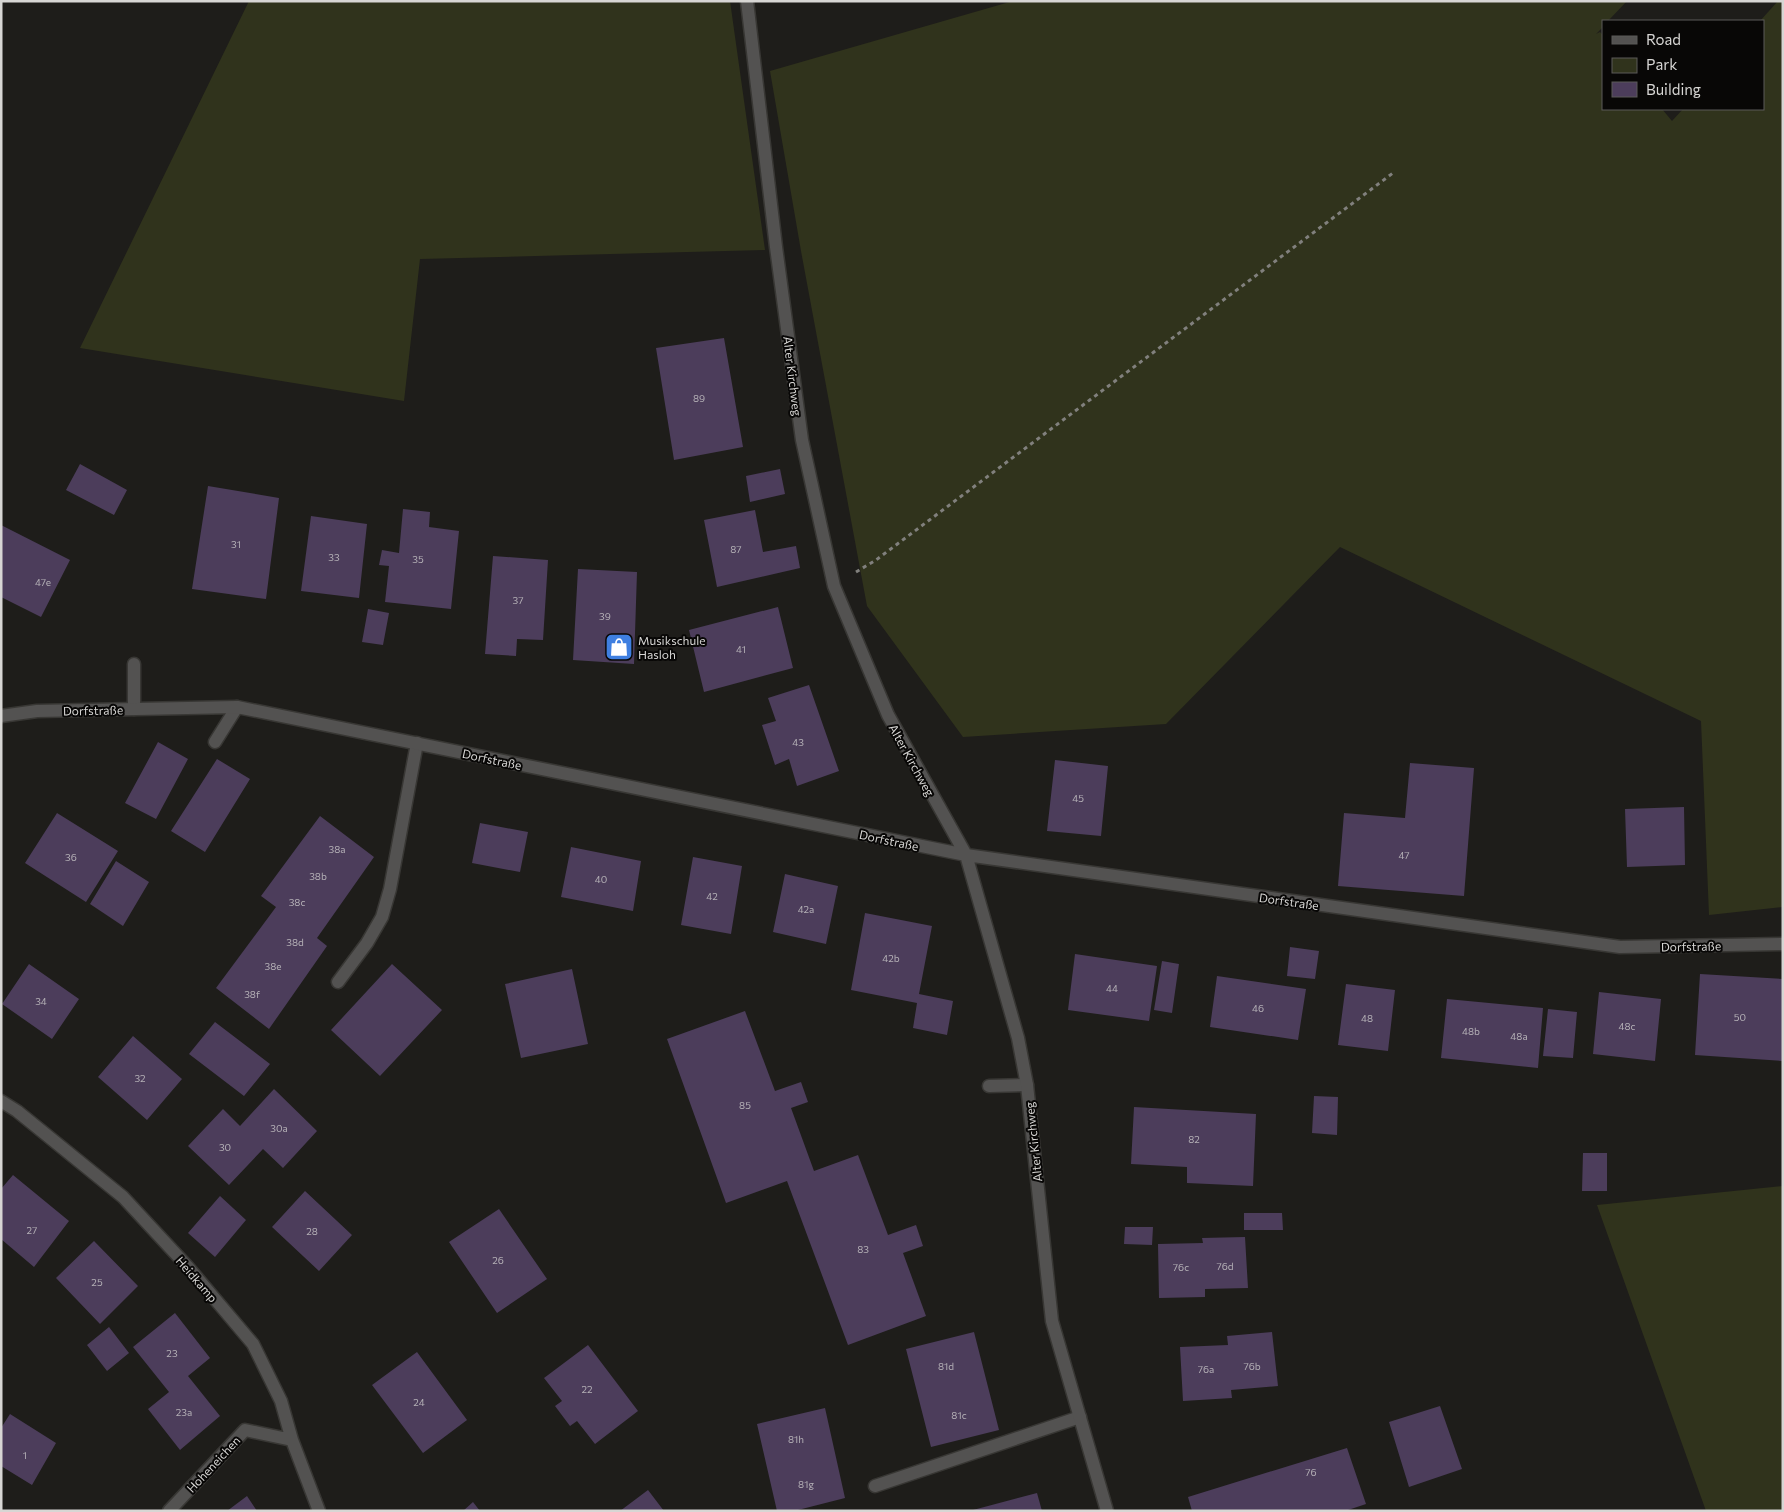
<svg xmlns="http://www.w3.org/2000/svg" width="1784" height="1512" font-family="Commissioner,sans-serif">
<style>
.green{fill:#30331c}
.building{fill:#4c3d5b}
.lines{fill:none;stroke-linecap:round;stroke-linejoin:round}
.service-casing{stroke:#383734;stroke-width:15}
.minor-casing{stroke:#383734;stroke-width:15}
.path{stroke:#81807d;stroke-width:3;stroke-dasharray:4 4;stroke-linecap:butt}
.service{stroke:#535251;stroke-width:12}
.minor{stroke:#535251;stroke-width:12}
.labels{text-anchor:middle;dominant-baseline:central;stroke-width:4;stroke-linejoin:round;paint-order:stroke}
.number-label{font-size:10px;fill:#b4b0b6}
.street-label{font-size:12px;fill:#d7d6d4;stroke:#080706}
.poi-label{font-size:12px;fill:#d7d6d4;stroke:#080706;text-anchor:start}
</style>
<rect width="100%" height="100%" fill="#1e1d1a"/>
<path class="green" d="M 249,1 L 730,1 L 765,250 L 420,259 L 404,401 L 80,348 Z
M 1013,1 L 1627,1 L 1608,21 L 1603,21 L 1603,27 L 1596,34 L 1600,32 L 1603,35 L 1603,109 L 1662,109 L 1672,121 L 1683,109 L 1763,109 L 1763,21 L 1760,21 L 1778,1 L 1783,1 L 1783,907 L 1709,915 L 1701,721 L 1340,547 L 1166,724 L 963,737 L 867,606 L 801,251 L 770,71 Z
M 1783,1186 L 1783,1511 L 1706,1511 L 1597,1205 Z"/>
<path class="building" d="M 724,338 L 743,447 L 674,460 L 656,348 Z
M 80,464 L 127,490 L 114,515 L 66,490 Z
M 780,469 L 785,494 L 750,502 L 746,476 Z
M 208,486 L 279,498 L 266,599 L 192,589 Z
M 403,509 L 430,512 L 429,527 L 459,531 L 451,609 L 385,602 L 389,566 L 379,565 L 382,550 L 399,553 Z
M 755,510 L 763,552 L 796,546 L 800,568 L 717,587 L 704,520 Z
M 311,516 L 367,524 L 359,598 L 301,591 Z
M 1,525 L 70,560 L 41,617 L 1,597 Z
M 493,556 L 548,560 L 543,640 L 517,639 L 516,656 L 485,654 Z
M 578,569 L 637,572 L 634,664 L 573,660 Z
M 778,607 L 793,668 L 704,692 L 689,630 Z
M 368,609 L 389,613 L 383,645 L 362,642 Z
M 809,685 L 839,771 L 797,786 L 789,759 L 775,765 L 762,725 L 776,721 L 768,698 Z
M 158,742 L 188,759 L 156,819 L 125,803 Z
M 217,759 L 250,779 L 205,852 L 171,831 Z
M 1055,760 L 1108,766 L 1101,836 L 1047,831 Z
M 1410,763 L 1474,768 L 1464,896 L 1338,886 L 1344,813 L 1405,818 Z
M 1684,807 L 1685,865 L 1627,867 L 1625,809 Z
M 57,813 L 118,851 L 86,902 L 25,863 Z
M 320,816 L 374,857 L 317,938 L 327,946 L 269,1029 L 216,988 L 276,907 L 261,896 Z
M 480,823 L 528,832 L 520,872 L 472,863 Z
M 571,847 L 641,861 L 633,911 L 561,897 Z
M 693,857 L 742,866 L 731,934 L 681,925 Z
M 116,861 L 149,882 L 123,926 L 90,904 Z
M 785,874 L 838,886 L 826,944 L 773,932 Z
M 865,913 L 932,926 L 919,994 L 953,1001 L 947,1035 L 913,1028 L 917,1003 L 851,990 Z
M 1290,947 L 1319,951 L 1315,979 L 1287,976 Z
M 1075,954 L 1157,966 L 1149,1021 L 1068,1010 Z
M 1162,961 L 1179,964 L 1172,1013 L 1154,1010 Z
M 29,964 L 79,999 L 52,1039 L 2,1004 Z
M 392,964 L 442,1010 L 380,1076 L 331,1030 Z
M 572,969 L 588,1044 L 521,1058 L 505,984 Z
M 1700,974 L 1783,979 L 1783,1061 L 1695,1055 Z
M 1217,976 L 1306,989 L 1298,1040 L 1210,1027 Z
M 1346,984 L 1395,990 L 1388,1051 L 1338,1045 Z
M 1599,992 L 1661,999 L 1655,1061 L 1593,1054 Z
M 1447,999 L 1543,1008 L 1538,1068 L 1441,1058 Z
M 1548,1009 L 1577,1012 L 1573,1058 L 1543,1056 Z
M 745,1011 L 775,1091 L 801,1082 L 808,1102 L 791,1108 L 814,1171 L 858,1155 L 888,1235 L 916,1225 L 923,1246 L 903,1253 L 926,1316 L 848,1345 L 787,1181 L 726,1203 L 667,1039 Z
M 215,1022 L 270,1064 L 244,1096 L 189,1054 Z
M 133,1036 L 182,1079 L 147,1120 L 98,1077 Z
M 274,1089 L 317,1131 L 283,1168 L 263,1149 L 229,1185 L 188,1146 L 223,1109 L 240,1126 Z
M 1314,1096 L 1338,1097 L 1337,1135 L 1312,1133 Z
M 1134,1107 L 1256,1114 L 1253,1186 L 1187,1183 L 1187,1167 L 1131,1164 Z
M 1583,1153 L 1607,1153 L 1607,1191 L 1582,1191 Z
M 13,1175 L 69,1221 L 34,1267 L 1,1239 L 1,1189 Z
M 305,1191 L 352,1235 L 319,1271 L 272,1227 Z
M 220,1196 L 246,1220 L 215,1257 L 188,1233 Z
M 499,1209 L 547,1279 L 497,1313 L 449,1242 Z
M 1244,1213 L 1282,1213 L 1283,1230 L 1244,1230 Z
M 1125,1227 L 1153,1227 L 1152,1245 L 1124,1244 Z
M 1245,1237 L 1248,1288 L 1205,1289 L 1205,1297 L 1159,1298 L 1158,1244 L 1203,1243 L 1202,1238 Z
M 94,1241 L 138,1286 L 100,1324 L 56,1278 Z
M 175,1313 L 210,1358 L 188,1376 L 220,1416 L 180,1450 L 148,1409 L 169,1392 L 133,1347 Z
M 109,1327 L 129,1353 L 107,1371 L 87,1345 Z
M 974,1332 L 999,1430 L 931,1447 L 906,1349 Z
M 1272,1332 L 1278,1386 L 1231,1390 L 1232,1398 L 1183,1401 L 1180,1347 L 1228,1345 L 1227,1336 Z
M 588,1345 L 638,1411 L 595,1444 L 577,1421 L 570,1426 L 555,1406 L 562,1401 L 544,1378 Z
M 417,1352 L 467,1420 L 423,1453 L 372,1385 Z
M 1440,1406 L 1462,1469 L 1409,1487 L 1389,1422 Z
M 825,1408 L 845,1498 L 794,1511 L 777,1511 L 757,1424 Z
M 10,1414 L 56,1443 L 32,1485 L 1,1466 L 1,1428 Z
M 1347,1448 L 1366,1504 L 1345,1511 L 1192,1511 L 1188,1497 Z
M 648,1490 L 664,1511 L 620,1511 Z
M 1037,1493 L 1042,1511 L 973,1511 L 973,1510 Z
M 247,1496 L 257,1511 L 227,1511 Z
M 473,1502 L 480,1511 L 463,1511 Z"/>
<g class="lines">
<defs>
<path id="service" d="M 134,664 L 134,709
M 215,742 L 237,707
M 338,982 L 367,943 L 382,917 L 390,889 L 417,743
M 989,1086 L 1027,1085
M 875,1486 L 1080,1417"/>
<path id="minor" d="M 747,1 L 776,247 L 802,440 L 834,586 L 888,715 L 966,855 L 1018,1038 L 1027,1085 L 1052,1321 L 1107,1511
M 1,716 L 37,711 L 237,707 L 966,855 L 1620,947 L 1783,944
M 1,1101 L 17,1111 L 123,1197 L 187,1266 L 253,1344 L 281,1401 L 292,1440 L 319,1511
M 169,1511 L 245,1430 L 292,1440"/>
</defs>
<use href="#service" class="service-casing"/>
<use href="#minor" class="minor-casing"/>
<path class="path" d="M 856,572 L 876,560 L 1393,173"/>
<use href="#service" class="service"/>
<use href="#minor" class="minor"/>
</g>
<defs>
<symbol id="shop-square" viewBox="-11 -11 22 22"><rect x="-9" y="-9" width="18" height="18" rx="4" fill="#3f7fe0" stroke="#080706"/><path d="M-5-2.5h2.3a2.7 3.5 0 0 1 5.4 0H5L5.5 6h-11ZM-1.5-2.5h3a1.5 2.3 0 0 0-3 0Z" fill="#fff"/></symbol>
</defs>
<g fill-rule="evenodd">
<use href="#shop-square" x="603" y="631" width="32" height="32"/>
</g>
<g class="labels">
<g class="number-label">
<text x="699" y="398">89</text>
<text x="236" y="544">31</text>
<text x="736" y="549">87</text>
<text x="334" y="557">33</text>
<text x="418" y="559">35</text>
<text x="43" y="582">47e</text>
<text x="518" y="600">37</text>
<text x="605" y="616">39</text>
<text x="741" y="649">41</text>
<text x="798" y="742">43</text>
<text x="1078" y="798">45</text>
<text x="337" y="849">38a</text>
<text x="1404" y="855">47</text>
<text x="71" y="857">36</text>
<text x="318" y="876">38b</text>
<text x="601" y="879">40</text>
<text x="712" y="896">42</text>
<text x="297" y="902">38c</text>
<text x="806" y="909">42a</text>
<text x="295" y="942">38d</text>
<text x="891" y="958">42b</text>
<text x="273" y="966">38e</text>
<text x="1112" y="988">44</text>
<text x="252" y="994">38f</text>
<text x="41" y="1001">34</text>
<text x="1258" y="1008">46</text>
<text x="1740" y="1017">50</text>
<text x="1367" y="1018">48</text>
<text x="1627" y="1026">48c</text>
<text x="1471" y="1031">48b</text>
<text x="1519" y="1036">48a</text>
<text x="140" y="1078">32</text>
<text x="745" y="1105">85</text>
<text x="279" y="1128">30a</text>
<text x="1194" y="1139">82</text>
<text x="225" y="1147">30</text>
<text x="32" y="1230">27</text>
<text x="312" y="1231">28</text>
<text x="863" y="1249">83</text>
<text x="498" y="1260">26</text>
<text x="1225" y="1266">76d</text>
<text x="1181" y="1267">76c</text>
<text x="97" y="1282">25</text>
<text x="172" y="1353">23</text>
<text x="946" y="1366">81d</text>
<text x="1252" y="1366">76b</text>
<text x="1206" y="1369">76a</text>
<text x="587" y="1389">22</text>
<text x="419" y="1402">24</text>
<text x="184" y="1412">23a</text>
<text x="959" y="1415">81c</text>
<text x="796" y="1439">81h</text>
<text x="25" y="1455">1</text>
<text x="1311" y="1472">76</text>
<text x="806" y="1484">81g</text>
</g>
<g class="street-label">
<text transform="translate(793 376) rotate(83)">Alter Kirchweg</text>
<text transform="translate(93 710) rotate(-1)">Dorfstraße</text>
<text transform="translate(492 759) rotate(12)">Dorfstraße</text>
<text transform="translate(912 760) rotate(61)">Alter Kirchweg</text>
<text transform="translate(889 840) rotate(12)">Dorfstraße</text>
<text transform="translate(1289 901) rotate(8)">Dorfstraße</text>
<text transform="translate(1691 946) rotate(-1)">Dorfstraße</text>
<text transform="translate(1033 1142) rotate(-96)">Alter Kirchweg</text>
<text transform="translate(197 1279) rotate(49)">Heidkamp</text>
<text transform="translate(213 1464) rotate(-47)">Hoheneichen</text>
</g>
<g class="poi-label">
<text x="638" y="640">Musikschule<tspan x="638" dy="14">Hasloh</tspan></text>
</g>
</g>
<rect width="1784" height="1512" fill="none" stroke="#d7d6d4" stroke-width="5"/>
<rect x="1602" y="20" width="162" height="90" fill="#080706" stroke="#5b5a58"/>
<rect x="1612" y="36" width="25" height="8" fill="#535251" stroke="#5b5a58"/>
<text x="1646" y="45" font-size="15" fill="#d7d6d4">Road</text>
<rect x="1612" y="58" width="25" height="15" fill="#30331c" stroke="#5b5a58"/>
<text x="1646" y="70" font-size="15" fill="#d7d6d4">Park</text>
<rect x="1612" y="82" width="25" height="15" fill="#4c3d5b" stroke="#5b5a58"/>
<text x="1646" y="95" font-size="15" fill="#d7d6d4">Building</text>
</svg>
